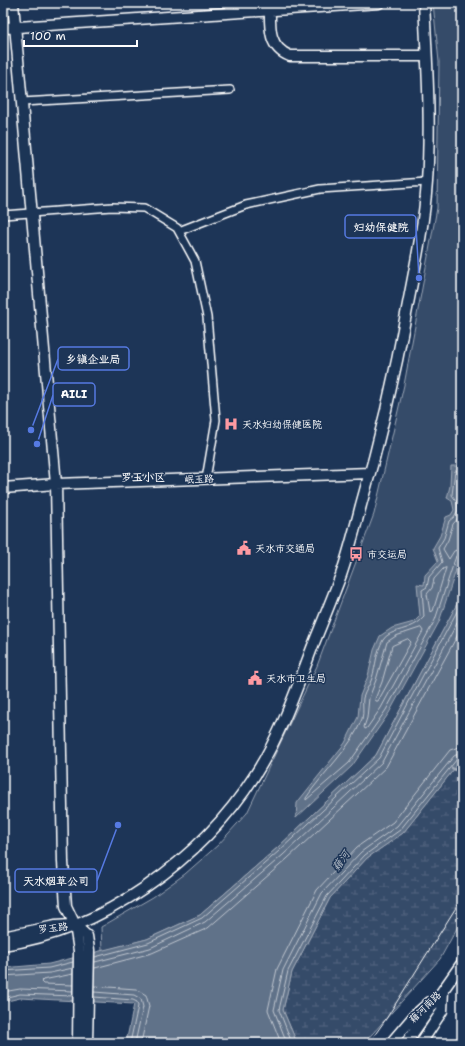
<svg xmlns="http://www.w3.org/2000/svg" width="465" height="1046" font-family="'Shantell Sans','LXGW WenKai TC',sans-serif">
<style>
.wetland{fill:url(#wetland-marsh);stroke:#9aa5b4}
.park{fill:#364b69;stroke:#9aa5b4}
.water{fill:#617289;stroke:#a0aab8}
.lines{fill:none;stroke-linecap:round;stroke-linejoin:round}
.shore{stroke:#c0c7d0;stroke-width:1}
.stream{stroke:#a0aab8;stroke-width:2.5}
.street-casing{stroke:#fff;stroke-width:10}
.secondary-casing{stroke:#fff;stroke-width:13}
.street{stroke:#1d3557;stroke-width:7}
.secondary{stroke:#1d3557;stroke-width:10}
.tram{stroke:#fff;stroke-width:1}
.labels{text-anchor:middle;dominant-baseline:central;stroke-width:3;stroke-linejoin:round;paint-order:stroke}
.poi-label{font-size:10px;fill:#fff;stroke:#1d3557;text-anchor:start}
.street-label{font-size:10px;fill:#fff;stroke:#1d3557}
.neighbourhood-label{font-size:11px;font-weight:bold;fill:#fff;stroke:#1d3557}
.water-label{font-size:11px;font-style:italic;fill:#b8c0ca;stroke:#1d3557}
.leader{fill:none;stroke:#567ae2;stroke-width:1.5}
.callout-dot{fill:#567ae2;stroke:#1d3557;stroke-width:1.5}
.callout{fill:#1d3557;stroke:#567ae2;stroke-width:1.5}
.callout-label{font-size:11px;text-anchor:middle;font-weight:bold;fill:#fff}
</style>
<defs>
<pattern id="wetland-marsh" width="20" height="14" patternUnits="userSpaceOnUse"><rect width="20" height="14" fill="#364b69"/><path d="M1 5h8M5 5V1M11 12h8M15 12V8" fill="none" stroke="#546680"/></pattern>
</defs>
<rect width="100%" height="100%" fill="#1d3557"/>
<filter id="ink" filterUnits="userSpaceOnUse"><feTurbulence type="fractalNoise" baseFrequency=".025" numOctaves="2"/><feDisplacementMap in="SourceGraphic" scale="8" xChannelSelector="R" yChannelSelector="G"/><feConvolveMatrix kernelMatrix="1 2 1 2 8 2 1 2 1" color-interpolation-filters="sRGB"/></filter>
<g filter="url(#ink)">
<path class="wetland" d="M 462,759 L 462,919 L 440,959 L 364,1043 L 297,1043 L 283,1010 L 292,972 L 330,898 L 367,858 L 403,833 Z"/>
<path class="park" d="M 433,3 L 462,3 L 462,588 L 457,604 L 376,755 L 277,848 L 200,915 L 147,939 L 102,951 L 101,927 L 153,897 L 185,874 L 218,845 L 247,813 L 317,666 L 374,514 L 404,385 L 437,208 L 439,62 Z"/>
<path class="water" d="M 451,466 L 462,466 L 462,552 L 439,622 L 389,713 L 352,766 L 296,818 L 297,803 L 300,799 L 345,743 L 358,717 L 360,696 L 368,676 L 374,650 L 380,636 L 392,628 L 414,622 L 420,616 L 417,584 L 424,585 L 425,575 L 438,561 L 433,548 L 440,536 L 446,517 L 451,515 L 454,510 L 452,501 L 447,498 L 450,486 Z
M 462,589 L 462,759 L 403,833 L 367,858 L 330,898 L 292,972 L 283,1010 L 297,1043 L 126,1043 L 134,1004 L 20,998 L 3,1002 L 3,968 L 49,964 L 147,939 L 200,915 L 277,848 L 376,755 L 457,604 Z"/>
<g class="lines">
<path class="shore" d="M 462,470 L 455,471 L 452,495 L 457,502 L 458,510 L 454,517 L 449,521 L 444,538 L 438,548 L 442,562 L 429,577 L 427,587 L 422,590 L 424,617 C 412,632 390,628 383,640 C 376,652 376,666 372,678 C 370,685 365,691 363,698 C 362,704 364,712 362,719 C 350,750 324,771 306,798 L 306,800 L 349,763 L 386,710 L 435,620 L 456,556 L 462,553
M 462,514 L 453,524 L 448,540 L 443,549 L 449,559 L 454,551 L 462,548
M 446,568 L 433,611 L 430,612 L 427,594 L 432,588 L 434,579 L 443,569 Z
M 421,628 L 423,631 L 381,708 L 367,728 L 365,729 L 364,727 L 367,718 L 369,698 L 376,680 L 387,642 L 396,636 Z
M 408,639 L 411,642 L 378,701 L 376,701 L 375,699 L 382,682 L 392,646 Z
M 95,957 L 148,943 L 202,918 L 279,851 L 379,758 L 462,602
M 95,962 L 150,948 L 205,922 L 283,855 L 382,762 L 462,614
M 95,968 L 152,953 L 208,928 L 287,859 L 386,767 L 462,627
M 3,971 L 49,968 L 73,962
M 3,976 L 50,973 L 73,968
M 73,985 L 43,984 L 41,982 L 43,980 L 73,974
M 94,986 L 136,989 L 146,995 L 149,1006 L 141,1043
M 3,992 L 20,989 L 73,991
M 94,992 L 134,995 L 141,999 L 143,1007 L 135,1043
M 94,997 L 133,1000 L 137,1002 L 138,1006 L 130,1043
M 3,998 L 20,994 L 73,996
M 281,1043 L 268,1010 L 277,969 L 317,890 L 357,847 L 393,822 L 450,750 L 462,746
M 287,1043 L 274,1010 L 283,970 L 322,893 L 361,852 L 397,826 L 454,756 L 462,752
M 292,1043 L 279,1010 L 288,971 L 327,896 L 365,855 L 400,830 L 457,759 L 462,757"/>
<path class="stream" d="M 452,768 L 462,774"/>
<defs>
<path id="street" d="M 22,102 L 230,90
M 3,215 L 112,207 L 144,208 L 177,228 L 195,261 L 207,317 L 216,420 L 206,479
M 179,231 L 246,205 L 320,189 L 427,182"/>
<path id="secondary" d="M 13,3 L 56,484 L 63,862 L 66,906 L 75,925 L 79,951 L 78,1043
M 270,3 C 270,25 267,47 290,56 L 426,56
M 3,28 L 379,3
M 3,488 L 56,484 L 370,473
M 75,925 L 87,936 L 89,950 L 87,1043
M 3,937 L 55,926 L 71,925
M 3,945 C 103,931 202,859 255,775 C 280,736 296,691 312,648 C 322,623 332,599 341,575 C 349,552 355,528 361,505 C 380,440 395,375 407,309 C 415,267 424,225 427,182 C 431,122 427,62 424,3
M 391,1043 L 414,1016 L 430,1002
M 406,1043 L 462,963
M 421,1043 L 442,1011 L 443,990"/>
</defs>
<use href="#street" class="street-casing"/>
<use href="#secondary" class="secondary-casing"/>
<use href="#street" class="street"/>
<use href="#secondary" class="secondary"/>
<path class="tram" d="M 369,1043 L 386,1019 L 462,898"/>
</g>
</g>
<defs>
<symbol id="hospital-bare" viewBox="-9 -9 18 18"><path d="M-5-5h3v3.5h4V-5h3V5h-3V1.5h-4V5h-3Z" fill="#ff9aa2" stroke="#1d3557" stroke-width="2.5" paint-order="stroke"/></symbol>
<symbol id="civic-bare" viewBox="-9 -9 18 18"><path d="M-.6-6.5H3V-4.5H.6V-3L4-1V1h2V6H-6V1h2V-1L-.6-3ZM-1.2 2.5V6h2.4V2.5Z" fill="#ff9aa2" stroke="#1d3557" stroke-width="2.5" paint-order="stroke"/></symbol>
<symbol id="bus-bare" viewBox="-9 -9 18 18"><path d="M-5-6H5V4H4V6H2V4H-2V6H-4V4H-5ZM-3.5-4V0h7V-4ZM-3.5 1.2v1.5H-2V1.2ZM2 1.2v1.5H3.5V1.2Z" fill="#ff9aa2" stroke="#1d3557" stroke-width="2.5" paint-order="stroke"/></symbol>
</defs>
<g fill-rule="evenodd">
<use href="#hospital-bare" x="221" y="414" width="20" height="20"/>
<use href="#civic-bare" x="234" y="538" width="20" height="20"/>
<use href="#bus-bare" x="346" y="544" width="20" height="20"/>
<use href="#civic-bare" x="245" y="668" width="20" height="20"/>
</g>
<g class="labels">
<g class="poi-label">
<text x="242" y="424">天水妇幼保健医院</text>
<text x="255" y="548">天水市交通局</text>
<text x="367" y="554">市交运局</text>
<text x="266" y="678">天水市卫生局</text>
</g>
<g class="street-label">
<text transform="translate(199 479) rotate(-2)">岷玉路</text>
<text transform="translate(53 928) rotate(-7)">罗玉路</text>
<text transform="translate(425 1007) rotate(-44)">藉河南路</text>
</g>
<g class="neighbourhood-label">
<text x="143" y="477">罗玉小区</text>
</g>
<g class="water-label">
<text transform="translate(341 861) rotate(-56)">藉河</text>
</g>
</g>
<path class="leader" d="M419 278L416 227M31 430L58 359M37 444L53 395M118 825L97 881"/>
<g class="callout-dot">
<circle cx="419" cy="278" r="4"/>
<circle cx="31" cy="430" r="4"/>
<circle cx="37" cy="444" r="4"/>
<circle cx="118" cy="825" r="4"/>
</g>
<g class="callout">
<rect x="345" y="215" width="71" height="23" rx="4"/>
<rect x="58" y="347" width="71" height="23" rx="4"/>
<rect x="53" y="383" width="42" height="23" rx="4"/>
<rect x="15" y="869" width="82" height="23" rx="4"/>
</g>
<g class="callout-label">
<text x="381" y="231">妇幼保健院</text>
<text x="93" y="363">乡镇企业局</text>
<text x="74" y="398">AILI</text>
<text x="56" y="885">天水烟草公司</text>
</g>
<rect width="465" height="1046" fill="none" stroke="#1d3557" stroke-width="16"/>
<rect x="8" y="8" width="449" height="1030" fill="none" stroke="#fff" stroke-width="1.5" filter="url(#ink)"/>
<path d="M24 40v6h113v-6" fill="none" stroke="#ffffff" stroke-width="2"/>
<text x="30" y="40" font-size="12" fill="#ffffff" stroke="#1d3557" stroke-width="3" paint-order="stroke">100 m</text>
</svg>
